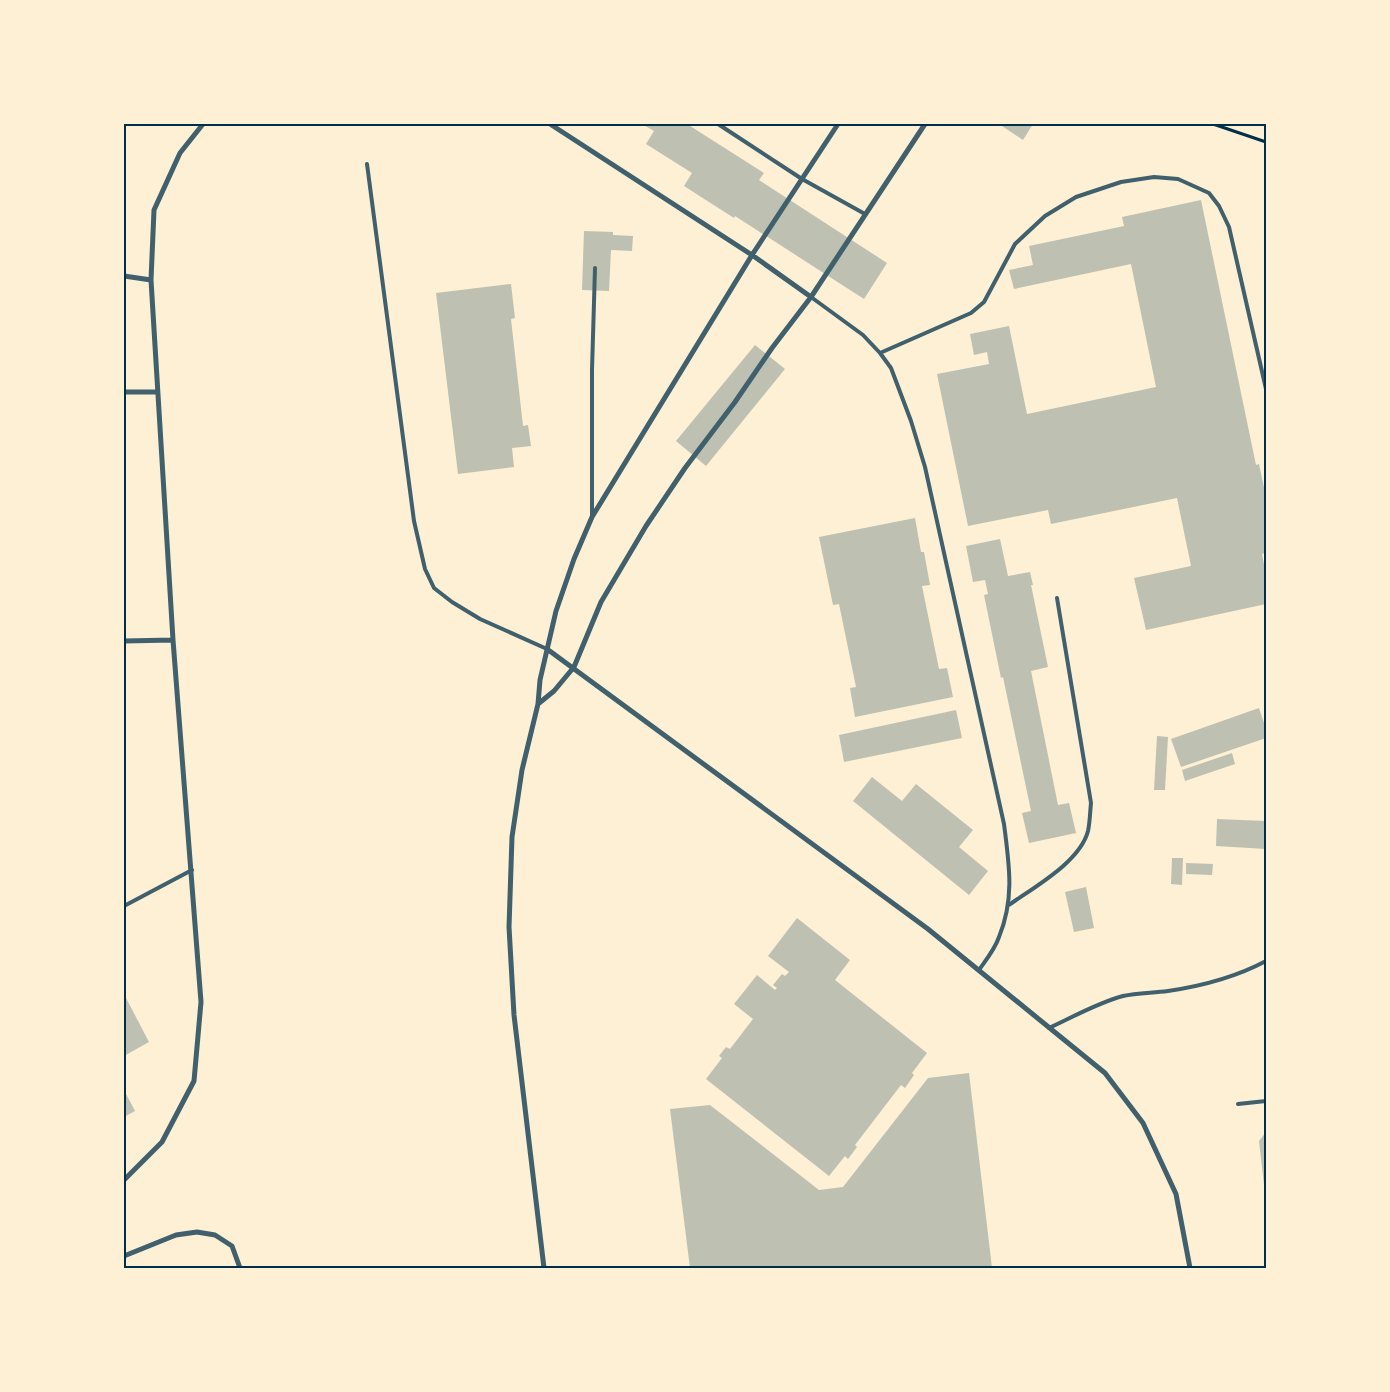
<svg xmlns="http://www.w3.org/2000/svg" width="1390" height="1392" font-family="Quicksand,sans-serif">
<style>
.building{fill:#bec0b2}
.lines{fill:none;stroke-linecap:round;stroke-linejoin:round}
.path{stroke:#003049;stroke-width:3}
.service{stroke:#3f606c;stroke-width:4}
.minor{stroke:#3f606c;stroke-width:5}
.neatline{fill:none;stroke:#003049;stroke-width:2}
</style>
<rect width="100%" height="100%" fill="#fdf0d5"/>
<path class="building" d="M 642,124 L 687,124 L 764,173 L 759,180 L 887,263 L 864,299 L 735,216 L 734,218 L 684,186 L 692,173 L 646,144 L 654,131 Z
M 999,124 L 1033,124 L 1023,140 Z
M 1201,200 L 1256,465 L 1259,464 L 1266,497 L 1266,553 L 1262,554 L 1266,575 L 1266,604 L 1146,630 L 1134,578 L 1191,566 L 1177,498 L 1051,524 L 1048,510 L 968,526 L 937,374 L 989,364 L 987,352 L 974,355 L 970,334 L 1009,326 L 1027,414 L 1156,387 L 1131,264 L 1014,289 L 1009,270 L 1033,265 L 1029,246 L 1124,226 L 1122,217 Z
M 584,231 L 613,232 L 613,235 L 633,236 L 632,251 L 611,250 L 609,291 L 582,290 Z
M 511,284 L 515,318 L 511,319 L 523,426 L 528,425 L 531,446 L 512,448 L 514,467 L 458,474 L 436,293 Z
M 755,345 L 785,369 L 706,466 L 676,441 Z
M 915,518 L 921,552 L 924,552 L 930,585 L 922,586 L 939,669 L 947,668 L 953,697 L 855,717 L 850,688 L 856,687 L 839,604 L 833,605 L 819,537 Z
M 1000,539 L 1008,576 L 1030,572 L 1033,585 L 1031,585 L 1048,667 L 1031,671 L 1058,805 L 1069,803 L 1076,833 L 1029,843 L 1022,813 L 1031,811 L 1003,677 L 1001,678 L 984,595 L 988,594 L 985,580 L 973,582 L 966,546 Z
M 1259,708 L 1266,729 L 1266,738 L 1181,767 L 1171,739 Z
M 956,710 L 962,738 L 844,762 L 839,735 Z
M 1157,736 L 1168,737 L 1165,790 L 1154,790 Z
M 1232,753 L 1235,764 L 1185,781 L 1182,770 Z
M 872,777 L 902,801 L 916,784 L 973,830 L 959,847 L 988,871 L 969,895 L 853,801 Z
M 1217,819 L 1266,821 L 1266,849 L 1216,846 Z
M 1172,858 L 1183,858 L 1182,885 L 1171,884 Z
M 1186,863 L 1213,864 L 1212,875 L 1186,874 Z
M 1086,887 L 1094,928 L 1074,932 L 1065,892 Z
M 797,918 L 850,960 L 835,980 L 927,1053 L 912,1073 L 914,1075 L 905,1088 L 901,1085 L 855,1145 L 857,1147 L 848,1159 L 845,1156 L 829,1176 L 706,1079 L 722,1058 L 719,1056 L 726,1047 L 730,1049 L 753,1019 L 734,1004 L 757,975 L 775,990 L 777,988 L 773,985 L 782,974 L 785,976 L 789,972 L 768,956 Z
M 126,998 L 149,1042 L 124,1056 L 124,999 Z
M 969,1073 L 992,1268 L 690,1268 L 670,1109 L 710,1105 L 819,1190 L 843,1187 L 928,1078 Z
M 124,1090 L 135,1111 L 124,1117 Z
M 1266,1132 L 1266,1193 L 1265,1194 L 1259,1141 Z"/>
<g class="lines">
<path class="path" d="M 1213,124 L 1266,142"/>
<path class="service" d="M 718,124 L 802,179 L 865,214
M 367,164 L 414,521 L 425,569 L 434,588 L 452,602 L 480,619 L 547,649
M 811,297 L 863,335 L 880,353 L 891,368 L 911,421 L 925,467 L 1004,824 C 1009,864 1015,898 999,937 C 995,949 986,960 979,970
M 880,353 L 971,313 L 984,302 L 1015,244 L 1045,216 L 1076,197 L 1121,182 L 1154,177 L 1178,179 L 1209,193 L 1219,206 L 1229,227 L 1266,389
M 592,515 L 592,370 L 595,268
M 1009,905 C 1034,887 1080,862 1088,831 C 1090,822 1090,812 1091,803 L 1057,598
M 124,906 L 192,870
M 1049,1028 C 1073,1017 1097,1003 1123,996 C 1137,993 1153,993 1168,991 C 1202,986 1236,977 1266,961
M 1238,1104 L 1266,1101"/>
<path class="minor" d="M 550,124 L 752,255 L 811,297
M 124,276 L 151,280
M 124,392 L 157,392
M 124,641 L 173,640
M 547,649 L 928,929 L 1105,1073 L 1143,1123 L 1176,1194 L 1190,1268
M 538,704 L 554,691 L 574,667 L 601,602 L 646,526 L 685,468 L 735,402 L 772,348 L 811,297 L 925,124
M 124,1180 L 162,1142 L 194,1081 L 201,1002 L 173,640 L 151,280 L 154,210 L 180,153 L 203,124
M 124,1256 L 176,1235 L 197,1232 L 215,1235 L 232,1246 L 240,1268
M 544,1268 L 514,1015 L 509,927 L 512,837 L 522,770 L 538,704 L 540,680 L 556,611 L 574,559 L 592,517 L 752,255 L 838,124"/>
</g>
<rect width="1390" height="1392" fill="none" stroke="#fdf0d5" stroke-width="250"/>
<rect x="125" y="125" width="1140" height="1142" class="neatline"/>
</svg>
